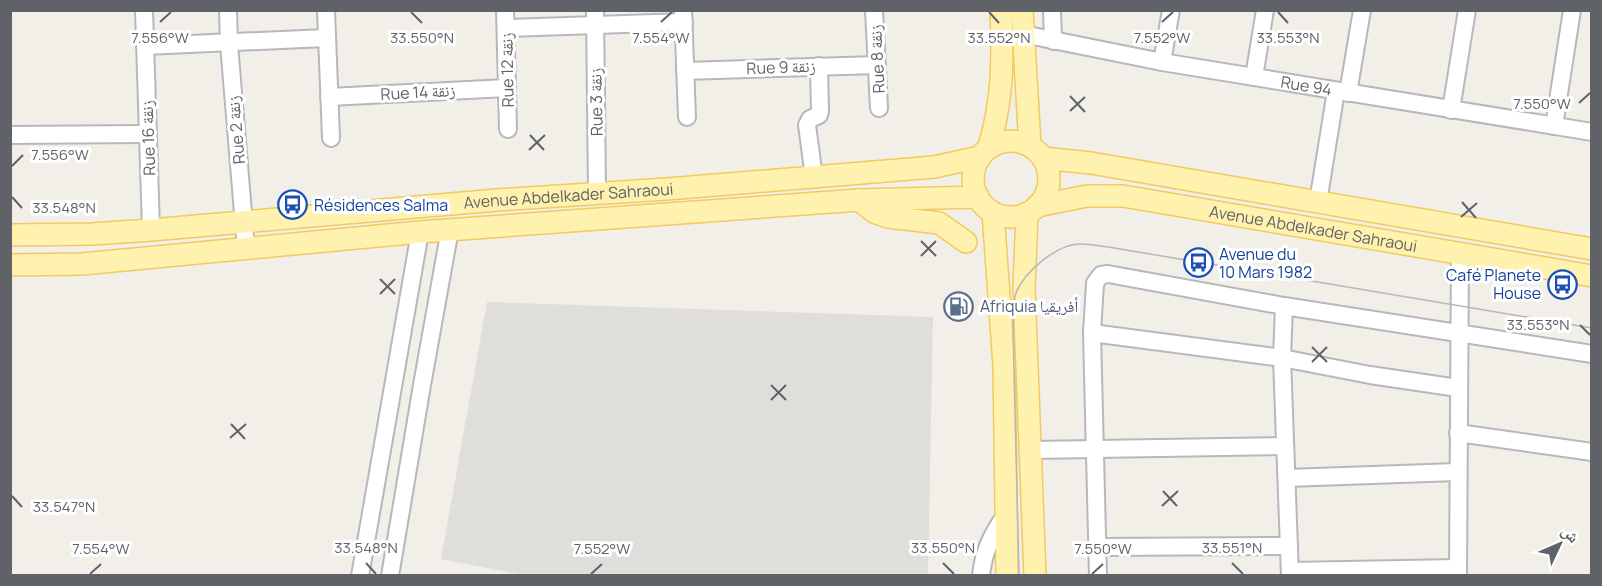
<svg xmlns="http://www.w3.org/2000/svg" width="1602" height="586" font-family="Manrope,'Noto Naskh Arabic',sans-serif">
<style>
.industrial{fill:#e0deda}
.lines{fill:none;stroke-linecap:round;stroke-linejoin:round}
.minor-casing{stroke:#b5b8bc;stroke-width:20}
.major-casing{stroke:#f2c960;stroke-width:24}
.minor{stroke:#fff;stroke-width:16}
.major{stroke:#fff2af;stroke-width:21}
.tram{stroke:#b6b7b8;stroke-width:1.5}
.ticks{fill:none;stroke:#5f6368;stroke-width:2}
.labels{text-anchor:middle;dominant-baseline:central;stroke-width:6;stroke-linejoin:round;paint-order:stroke}
.street-label{font-size:16px;fill:#5f6368;stroke:#fff}
.transit-label{font-size:16px;fill:#164399;stroke:#fff;text-anchor:start}
.service-label{font-size:16px;fill:#4e5e75;stroke:#fff;text-anchor:start}
.ticks-label{font-size:15px;text-anchor:middle;fill:#5f6368;stroke:#fff;stroke-width:6;stroke-linejoin:round;paint-order:stroke}
</style>
<rect width="100%" height="100%" fill="#f1efe8"/>
<path class="industrial" d="M 487,302 L 933,317 L 928,575 L 528,576 L 441,559 Z"/>
<g class="lines">
<defs>
<g id="minor">
<path d="M 144,10 L 151,230"/>
<path d="M 228,10 L 229,44 L 246,249"/>
<path d="M 326,10 L 331,138"/>
<path d="M 505,10 L 508,129"/>
<path d="M 595,10 L 597,193"/>
<path d="M 683,10 L 687,117"/>
<path d="M 874,10 L 879,108"/>
<path d="M 1052,10 L 1053,41"/>
<path d="M 506,28 L 684,22"/>
<path id="s1" d="M 1023,34 L 1162,62 L 1592,132"/>
<path d="M 145,46 L 326,38"/>
<path d="M 1162,62 L 1171,10"/>
<path d="M 685,71 L 877,65"/>
<path d="M 1254,77 L 1265,10"/>
<path d="M 1348,93 L 1362,10"/>
<path d="M 329,97 L 507,88"/>
<path d="M 1451,110 L 1467,10"/>
<path d="M 1554,126 L 1572,10"/>
<path d="M 10,135 L 147,134"/>
<path d="M 814,177 L 807,125 L 810,119 L 819,115 L 820,111 L 819,66"/>
<path d="M 1318,202 L 1336,91"/>
<path d="M 1284,306 L 1282,358 L 1290,576"/>
<path d="M 1092,333 L 1282,358 L 1370,375 L 1458,388"/>
<path d="M 1458,433 L 1592,452"/>
<path d="M 1031,450 L 1285,446"/>
<path d="M 1287,478 L 1457,472"/>
<path d="M 1098,547 L 1289,546"/>
<path d="M 1290,571 L 1457,568"/>
<path d="M 360,576 L 420,232"/>
<path d="M 390,576 L 422,385 L 450,229"/>
<path d="M 981,576 C 983,553 992,533 1006,515"/>
<path d="M 1098,576 L 1092,333 L 1095,283 L 1101,275 L 1108,274 L 1284,306 L 1592,354"/>
<path d="M 1458,576 L 1460,252"/>
</g>
<g id="major">
<path d="M 1022,10 L 1030,146"/>
<circle cx="1011" cy="179" r="38"/>
<path d="M 989,147 C 1003,99 1003,60 1001,10"/>
<path d="M 1043,158 L 1091,163 L 1592,249"/>
<path d="M 859,200 L 874,212 L 888,217 L 939,223 L 966,242"/>
<path id="s2" d="M 1037,206 L 1087,196 L 1123,196 L 1592,276"/>
<path d="M 993,213 L 1004,365 L 1007,576"/>
<path d="M 1027,213 L 1024,288 L 1035,576"/>
<path id="s3" d="M 10,235 L 92,234 L 151,230 L 497,200 L 667,189 L 934,167 L 980,157"/>
<path d="M 10,265 L 82,264 L 420,232 L 859,200 L 978,197"/>
</g>
</defs>
<use href="#minor" class="minor-casing"/>
<use href="#major" class="major-casing"/>
<use href="#minor" class="minor"/>
<use href="#major" class="major"/>
<path class="tram" d="M 1019,576 L 1013,330 C 1014,319 1012,303 1016,293 C 1024,272 1057,244 1080,244 C 1089,244 1099,246 1108,247 L 1592,328"/>
</g>
<path class="ticks" d="M 411,12 L 422,23M 989,12 L 999,23M 1278,12 L 1288,23M 160,22 L 171,12M 661,22 L 672,12M 1162,22 L 1173,12M 1070,96 L 1085,112M 1579,103 L 1590,93M 1070,111 L 1085,97M 530,135 L 544,150M 529,150 L 545,135M 12,166 L 23,155M 12,197 L 22,208M 1462,202 L 1476,218M 1461,217 L 1477,203M 921,241 L 936,256M 921,256 L 936,241M 380,279 L 395,294M 380,294 L 395,279M 1580,325 L 1590,335M 1312,347 L 1327,362M 1312,362 L 1327,347M 771,385 L 786,400M 771,400 L 786,385M 231,424 L 245,439M 230,438 L 246,424M 1163,491 L 1177,506M 12,496 L 22,507M 1162,506 L 1178,491M 366,563 L 376,574M 943,563 L 954,574M 1232,563 L 1243,574M 90,574 L 101,564M 591,574 L 602,564M 1092,574 L 1103,564"/>
<defs>
<symbol id="bus-ring" viewBox="-11 -11 22 22"><circle r="9.5" fill="#fff" stroke="#1a4fb4" stroke-width="1.5"/><path d="M-5-6H5V4H4V6H2V4H-2V6H-4V4H-5ZM-3.5-4V0h7V-4ZM-3.5 1.2v1.5H-2V1.2ZM2 1.2v1.5H3.5V1.2Z" fill="#1a4fb4"/></symbol>
<symbol id="fuel-ring" viewBox="-11 -11 22 22"><circle r="9.5" fill="#fff" stroke="#5c6f8a" stroke-width="1.5"/><path d="M-5.5-6h7V0h2V4h1.3V-2.5L3-4.5l.8-.8L6-3V5H2.5V1h-1V6h-7ZM-4.2-4.7v3.2H.2V-4.7Z" fill="#5c6f8a"/></symbol>
</defs>
<g fill-rule="evenodd">
<use href="#bus-ring" x="276" y="188" width="33" height="33"/>
<use href="#bus-ring" x="1182" y="246" width="33" height="33"/>
<use href="#bus-ring" x="1546" y="268" width="33" height="33"/>
<use href="#fuel-ring" x="942" y="290" width="33" height="33"/>
</g>
<g class="labels">
<g class="street-label">
<text transform="translate(877 59) rotate(-93)">Rue 8 زنقة</text>
<text transform="translate(781 67) rotate(-2)">Rue 9 زنقة</text>
<text transform="translate(507 70) rotate(-91)">Rue 12 زنقة</text>
<text stroke="none"><textPath href="#s1" startOffset="288">Rue 94</textPath></text>
<text transform="translate(418 92) rotate(-3)">Rue 14 زنقة</text>
<text transform="translate(596 102) rotate(-91)">Rue 3 زنقة</text>
<text transform="translate(236 130) rotate(-95)">Rue 2 زنقة</text>
<text transform="translate(148 138) rotate(-92)">Rue 16 زنقة</text>
<text stroke="none"><textPath href="#s3" startOffset="560">Avenue Abdelkader Sahraoui</textPath></text>
<text stroke="none"><textPath href="#s2" startOffset="280">Avenue Abdelkader Sahraoui</textPath></text>
</g>
<g class="transit-label">
<text x="314" y="205">Résidences Salma</text>
<text x="1219" y="254">Avenue du<tspan x="1219" dy="18">10 Mars 1982</tspan></text>
<text x="1541" y="275" text-anchor="end">Café Planete<tspan x="1541" dy="18">House</tspan></text>
</g>
<g class="service-label">
<text x="980" y="306">Afriquia أفريقيا</text>
</g>
</g>
<g class="ticks-label">
<text x="160" y="43">7.556°W</text>
<text x="661" y="43">7.554°W</text>
<text x="1162" y="43">7.552°W</text>
<text x="422" y="43">33.550°N</text>
<text x="999" y="43">33.552°N</text>
<text x="1288" y="43">33.553°N</text>
<text x="1542" y="109">7.550°W</text>
<text x="60" y="160">7.556°W</text>
<text x="64" y="213">33.548°N</text>
<text x="1538" y="330">33.553°N</text>
<text x="64" y="512">33.547°N</text>
<text x="366" y="553">33.548°N</text>
<text x="943" y="553">33.550°N</text>
<text x="1232" y="553">33.551°N</text>
<text x="101" y="554">7.554°W</text>
<text x="602" y="554">7.552°W</text>
<text x="1103" y="554">7.550°W</text>
</g>
<rect width="1602" height="586" fill="none" stroke="#5f6368" stroke-width="24"/>
<g transform="translate(1560 544) rotate(46)" stroke="#ffffff" stroke-width="4.5" paint-order="stroke">
<path d="M0-4.5L10 22L0 15L-10 22Z" fill="#5f6368"/>
<text y="-9" font-size="16" font-weight="bold" text-anchor="middle" fill="#5f6368">ش</text>
</g>
</svg>
